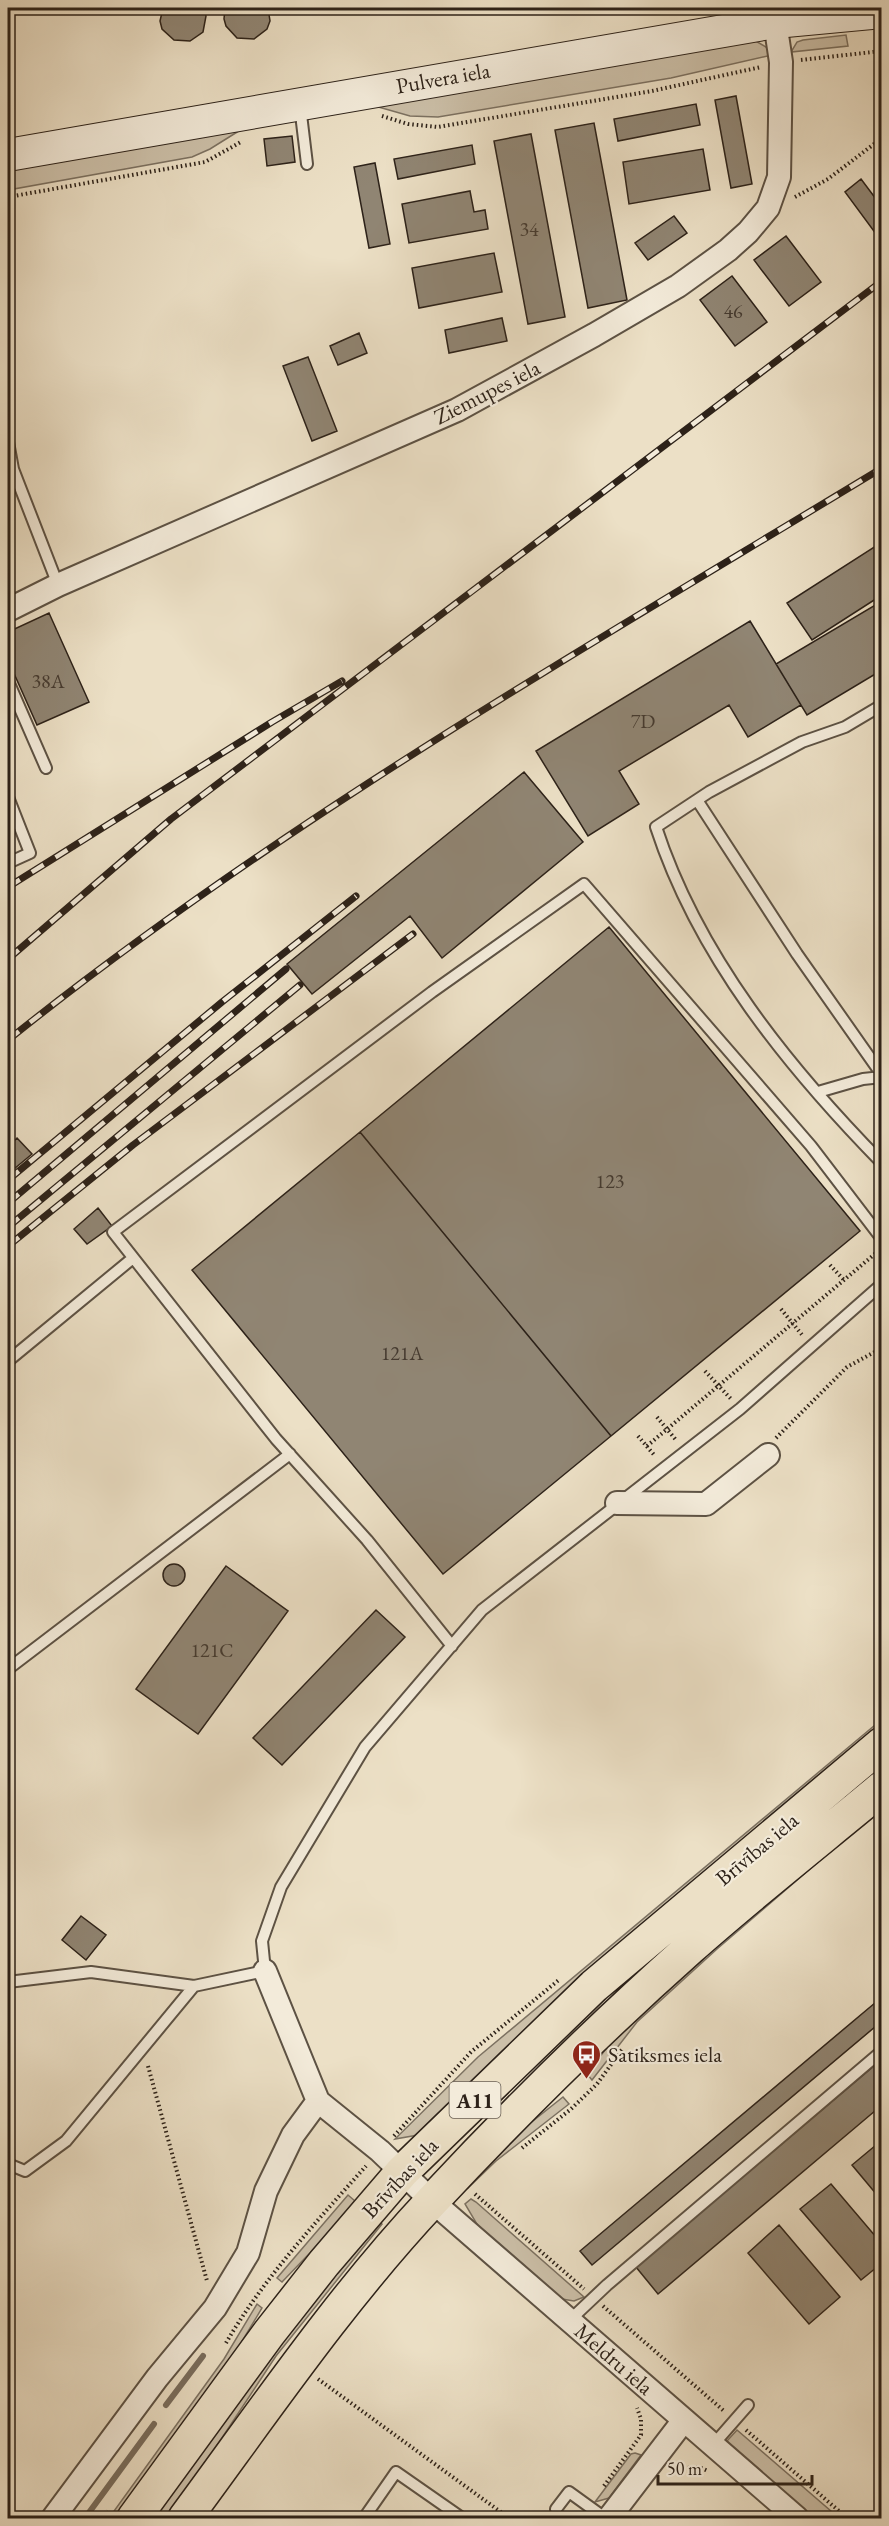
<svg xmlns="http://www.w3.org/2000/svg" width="889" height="2526" font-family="'EB Garamond',serif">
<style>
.green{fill:#ccc0a9;stroke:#7c7161;stroke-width:1.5}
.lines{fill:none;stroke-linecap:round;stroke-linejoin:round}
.stream{stroke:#796d5d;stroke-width:6}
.building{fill:#908573;stroke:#2d2219;stroke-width:1.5}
.service-casing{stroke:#5d5244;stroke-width:14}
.minor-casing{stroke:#5d5244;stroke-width:26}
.secondary-casing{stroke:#2d2219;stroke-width:34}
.trunk-casing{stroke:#2d2219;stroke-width:36}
.path{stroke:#2d2219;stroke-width:4;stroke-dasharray:1.5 3;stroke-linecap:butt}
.service{stroke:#f3ebda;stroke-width:10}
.minor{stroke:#f3ebda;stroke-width:22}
.secondary{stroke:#f3ebda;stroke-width:32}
.trunk{stroke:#ece0c6;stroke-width:33}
.rail-casing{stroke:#2d2219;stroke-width:7}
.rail{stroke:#f3ebda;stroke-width:4.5;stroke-dasharray:14;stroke-linecap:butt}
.labels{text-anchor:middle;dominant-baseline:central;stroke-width:4.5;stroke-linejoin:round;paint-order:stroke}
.number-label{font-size:20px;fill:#463b30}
.shield{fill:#f3ebda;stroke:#685e53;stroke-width:1.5}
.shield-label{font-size:21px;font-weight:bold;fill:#2d2219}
.street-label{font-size:22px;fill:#2d2219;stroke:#f3ebda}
.poi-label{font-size:22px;fill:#2d2219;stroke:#f3ebda;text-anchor:start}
</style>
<rect width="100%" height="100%" fill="#ece0c6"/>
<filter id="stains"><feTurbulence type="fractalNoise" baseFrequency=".00333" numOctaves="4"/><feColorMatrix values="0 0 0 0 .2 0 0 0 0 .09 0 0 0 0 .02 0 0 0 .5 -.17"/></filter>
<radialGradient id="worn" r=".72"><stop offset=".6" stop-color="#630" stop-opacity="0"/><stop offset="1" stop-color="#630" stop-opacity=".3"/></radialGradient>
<path class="green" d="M 846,35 L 848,46 L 791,52 L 797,42 L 803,40 Z
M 754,40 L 766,47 L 772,55 L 671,78 L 438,117 L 410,116 L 375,106 Z
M 242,129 L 210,149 L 192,157 L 8,190 L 8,168 Z
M 881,1720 L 881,1727 L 633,1936 L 418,2135 L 395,2139 L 478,2057 Z
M 881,1808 L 717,1949 L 637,2022 L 592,2080 L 587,2074 L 617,2034 L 661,1990 Z
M 563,2097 L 569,2104 L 496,2161 L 468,2188 L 467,2186 L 499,2148 Z
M 348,2195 L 355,2201 L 332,2230 L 282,2282 L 277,2278 Z
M 471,2199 L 476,2202 L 584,2297 L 574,2301 L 562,2299 L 478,2226 L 465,2204 Z
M 375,2218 L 382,2224 L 276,2356 L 169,2518 L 146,2518 Z
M 257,2304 L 262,2308 L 238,2348 L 119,2518 L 109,2518 L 224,2359 Z
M 737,2430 L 839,2518 L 812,2518 L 731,2447 L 727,2441 Z
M 635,2453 L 641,2455 L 609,2498 L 595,2502 L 631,2454 Z"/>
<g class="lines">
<path class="stream" d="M 166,2405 L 203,2356
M 85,2518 L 154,2424"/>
</g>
<path class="building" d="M 163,8 L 204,8 L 206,16 L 203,32 L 190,41 L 174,40 L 162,29 L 160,21 Z
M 225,8 L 268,8 L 270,21 L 267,29 L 254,39 L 237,38 L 226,26 L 224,19 Z
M 736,96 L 752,184 L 731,188 L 715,100 Z
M 696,104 L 700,125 L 618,141 L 614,119 Z
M 594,123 L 627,300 L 588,308 L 555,130 Z
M 531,134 L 565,317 L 528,324 L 494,141 Z
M 292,136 L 295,162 L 267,166 L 264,139 Z
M 472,145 L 475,164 L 398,179 L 394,159 Z
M 703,149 L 710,190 L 629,204 L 623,162 Z
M 375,163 L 390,244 L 369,248 L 354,167 Z
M 861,179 L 882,207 L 882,236 L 879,238 L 845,192 Z
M 470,191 L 474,212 L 485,210 L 488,229 L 409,243 L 402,204 Z
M 674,216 L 687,233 L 648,260 L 635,243 Z
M 786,236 L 821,282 L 789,306 L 754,260 Z
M 494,253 L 502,292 L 419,308 L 412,268 Z
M 732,276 L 767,322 L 735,346 L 700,300 Z
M 502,318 L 507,341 L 449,353 L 445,330 Z
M 359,333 L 367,353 L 338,365 L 330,346 Z
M 308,357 L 337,431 L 312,441 L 283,366 Z
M 882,542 L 882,595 L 812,640 L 787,603 Z
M 882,601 L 882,670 L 807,715 L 776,664 Z
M 49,613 L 89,702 L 37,725 L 8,660 L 8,632 Z
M 750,621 L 801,705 L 748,737 L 729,705 L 619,771 L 639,804 L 588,836 L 536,751 Z
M 524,772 L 583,842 L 442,958 L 410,916 L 312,994 L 287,964 Z
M 609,927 L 860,1231 L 611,1436 L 360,1132 Z
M 360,1132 L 611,1436 L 443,1574 L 192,1270 Z
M 17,1138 L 32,1154 L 8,1174 L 8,1147 Z
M 98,1208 L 112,1226 L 87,1244 L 74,1229 Z
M163 1575a11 11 0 1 1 22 0a11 11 0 1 1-22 0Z
M 226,1566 L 288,1611 L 198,1734 L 136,1689 Z
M 376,1610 L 405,1637 L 282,1765 L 253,1738 Z
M 81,1916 L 106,1935 L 86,1960 L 62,1940 Z
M 882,1997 L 882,2021 L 592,2265 L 580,2251 Z
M 882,2059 L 882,2105 L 658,2294 L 636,2267 Z
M 882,2140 L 882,2201 L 852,2165 Z
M 831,2184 L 882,2244 L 882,2263 L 861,2280 L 800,2209 Z
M 779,2225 L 840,2297 L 809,2324 L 748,2253 Z"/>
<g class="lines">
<defs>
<path id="service" d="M 300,106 L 307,164
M 8,442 L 13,469 L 58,585
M 8,681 L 46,768
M 882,705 L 845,727 L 802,742 L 709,792 L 656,827 C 698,956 788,1067 882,1163
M 8,797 L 30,853 L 8,863
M 697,800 L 797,954 L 882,1075
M 818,1092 L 863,1079 L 882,1077
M 8,1361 L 133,1258
M 452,1646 L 367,1540 L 276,1439 L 113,1232 L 432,992 L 584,884 L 811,1146 L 882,1239
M 8,1669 L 290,1454
M 8,1982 L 91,1972 L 194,1986 L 265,1971 L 262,1941 L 281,1887 L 365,1747 L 482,1610 L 740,1409 L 882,1284
M 8,2164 L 25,2171 L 66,2141 L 194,1986
M 570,2320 L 607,2285 L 882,2051
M 713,2445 L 748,2405
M 556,2509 L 569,2492 L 605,2518
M 364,2518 L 396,2472 L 462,2518"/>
<path id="minor" d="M 8,610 L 58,585 L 457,410 L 594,335 L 678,286 L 728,250 L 748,232 L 768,208 L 779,177 L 781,62 L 775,22
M 617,1503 L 706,1504 L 768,1455
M 265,1971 L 318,2101 L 380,2151 L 432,2201 L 797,2518
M 53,2518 L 157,2378 L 215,2308 L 248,2253 L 266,2191 L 293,2135 L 318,2101
M 609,2518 L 684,2420"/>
<path id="secondary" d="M 8,155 L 775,22 L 882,12"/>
<path id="trunk" d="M 134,2518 L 269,2333 L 324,2263 L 402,2172 L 594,1986 L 882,1744
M 185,2518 C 264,2411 340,2299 432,2201 C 514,2113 600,2028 690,1948 C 752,1893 818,1841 882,1788"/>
</defs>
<use href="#service" class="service-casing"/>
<use href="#minor" class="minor-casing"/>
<use href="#secondary" class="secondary-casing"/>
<use href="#trunk" class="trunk-casing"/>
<path class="path" d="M 801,60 L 882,51
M 382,116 L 408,124 L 438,127 L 652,91 L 761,67
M 8,197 L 205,162 L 241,142
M 795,197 L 828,179 L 882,138
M 830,1265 L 844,1280
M 781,1309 L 803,1336
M 705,1371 L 731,1399
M 657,1417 L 676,1440
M 638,1436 L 655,1456
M 776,1438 L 847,1367 L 882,1348
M 647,1446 L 876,1253
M 148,2066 L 207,2281
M 394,2136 L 471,2052 L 560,1979
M 522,2148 L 571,2109 L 597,2084 L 623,2048
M 475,2194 L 584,2289
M 603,2306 L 724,2411
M 226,2343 C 263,2279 317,2221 366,2166
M 318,2379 L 509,2518
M 746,2430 L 847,2518
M 674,2469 L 699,2467 L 708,2471
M 604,2486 L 641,2435 L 641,2419 L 637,2408
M 102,2518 L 108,2511"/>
<use href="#service" class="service"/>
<use href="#minor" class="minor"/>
<use href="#secondary" class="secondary"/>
<use href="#trunk" class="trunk"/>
<defs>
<path id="rail" d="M 8,887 L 272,722 L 342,681
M 8,959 L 171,819 L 882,281
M 8,1040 C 280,822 584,649 882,468
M 8,1180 L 222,1002 L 356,896
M 8,1203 L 286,969
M 8,1227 L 300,985
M 8,1246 L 133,1145 L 413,934"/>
</defs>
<use href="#rail" class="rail-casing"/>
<use href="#rail" class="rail"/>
</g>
<defs>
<symbol id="bus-pin" viewBox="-11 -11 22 30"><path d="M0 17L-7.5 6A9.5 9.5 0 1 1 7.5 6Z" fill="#8f2418" stroke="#f3ebda"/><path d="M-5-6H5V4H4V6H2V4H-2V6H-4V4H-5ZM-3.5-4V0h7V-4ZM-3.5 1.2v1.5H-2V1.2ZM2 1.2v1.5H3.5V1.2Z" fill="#fff"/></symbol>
</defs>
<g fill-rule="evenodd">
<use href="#bus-pin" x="570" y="2038" width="33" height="45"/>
</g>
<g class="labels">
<g class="number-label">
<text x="529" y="229">34</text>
<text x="733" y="311">46</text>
<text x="48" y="681">38A</text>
<text x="643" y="721">7D</text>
<text x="610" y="1181">123</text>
<text x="402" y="1353">121A</text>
<text x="212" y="1650">121C</text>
</g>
<rect class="shield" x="449.5" y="2082" width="51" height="36" rx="4.5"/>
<g class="shield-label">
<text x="475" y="2100">A11</text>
</g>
<g class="street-label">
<text transform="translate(443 78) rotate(-10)">Pulvera iela</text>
<text transform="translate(487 392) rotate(-27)">Ziemupes iela</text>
<text transform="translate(757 1849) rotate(-40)">Brīvības iela</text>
<text transform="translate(400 2178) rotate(-47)">Brīvības iela</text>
<text transform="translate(614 2359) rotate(41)">Meldru iela</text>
</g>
<g class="poi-label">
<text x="608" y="2054">Satiksmes iela</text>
</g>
</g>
<rect width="889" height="2526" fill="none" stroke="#ece0c6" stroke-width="30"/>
<rect x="9" y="9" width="871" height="2508" fill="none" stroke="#2d2219" stroke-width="3"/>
<rect x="15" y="15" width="859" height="2496" fill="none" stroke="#2d2219" stroke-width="1.5"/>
<path d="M658 2475v9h154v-9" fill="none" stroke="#2d2219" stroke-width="3"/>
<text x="667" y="2475" font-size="18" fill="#2d2219" stroke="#f3ebda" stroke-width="4.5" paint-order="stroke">50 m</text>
<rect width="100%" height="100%" filter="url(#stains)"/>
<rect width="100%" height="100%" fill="url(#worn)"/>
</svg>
